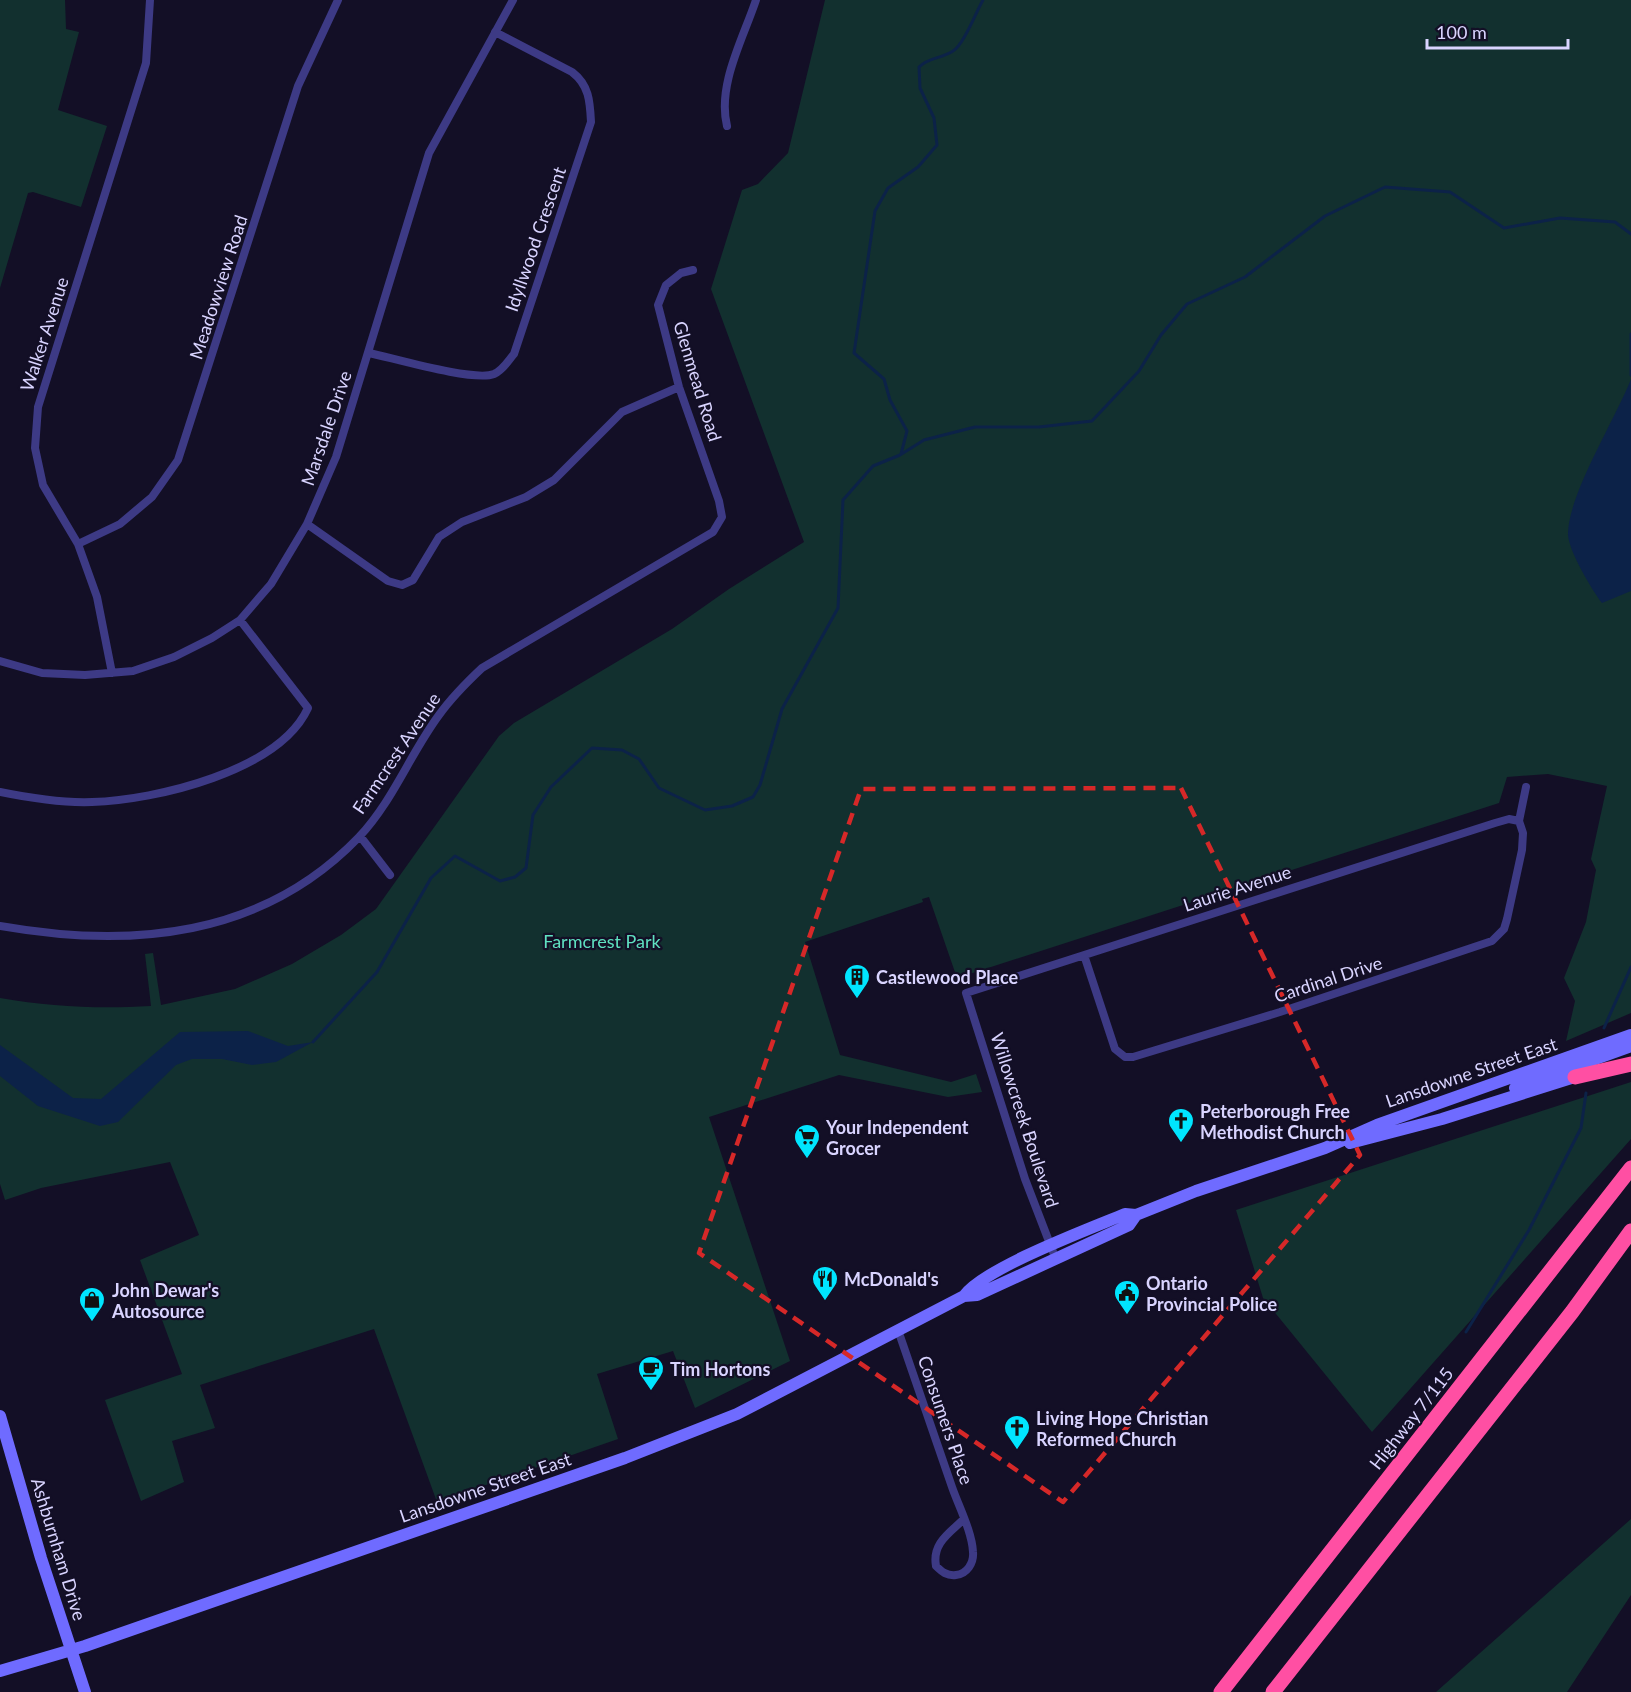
<svg xmlns="http://www.w3.org/2000/svg" width="1631" height="1692" font-family="Lato,sans-serif">
<style>
.green{fill:#12302f}
.water{fill:#0c2248}
.lines{fill:none;stroke-linecap:round;stroke-linejoin:round}
.stream{stroke:#0c2248;stroke-width:3}
.minor{stroke:#3d3a85;stroke-width:8}
.secondary{stroke:#6f6bff;stroke-width:12}
.motorway{stroke:#ff4fa3;stroke-width:15}
.marked{fill:none;stroke:#d62828;stroke-width:4.5;stroke-dasharray:12 8;stroke-linejoin:round}
.labels{text-anchor:middle;dominant-baseline:central;stroke-width:4.5;stroke-linejoin:round;paint-order:stroke}
.street-label{font-size:18px;fill:#d9d4ff;stroke:#130f26}
.park-label{font-size:18px;fill:#5fe0c0;stroke:#130f26}
.poi-label{font-size:18px;font-weight:bold;fill:#d9d4ff;stroke:#130f26;text-anchor:start}
</style>
<rect width="100%" height="100%" fill="#130f26"/>
<path class="green" d="M 0,0 L 65,0 L 66,29 L 79,32 L 58,110 L 107,126 L 81,207 L 33,192 L 28,193 L 0,288 Z
M 825,0 L 1631,0 L 1631,1013 L 1566,1041 L 1575,1001 L 1564,978 L 1586,922 L 1596,870 L 1591,859 L 1607,786 L 1548,774 L 1507,777 L 1499,803 L 957,978 L 929,897 L 922,899 L 923,902 L 805,942 L 840,1055 L 951,1082 L 976,1074 L 982,1092 L 948,1097 L 839,1075 L 709,1117 L 790,1361 L 695,1408 L 673,1351 L 597,1374 L 618,1439 L 437,1502 L 374,1329 L 200,1385 L 215,1428 L 172,1441 L 184,1482 L 141,1501 L 105,1400 L 182,1374 L 140,1260 L 199,1235 L 170,1162 L 41,1188 L 5,1200 L 0,1184 L 0,998 C 52,1007 99,1009 151,1006 L 145,954 L 153,953 L 161,1005 L 235,989 L 292,964 L 341,935 L 376,909 L 499,736 L 514,723 L 672,629 L 729,589 L 804,542 L 711,289 L 742,190 L 758,184 L 788,153 Z
M 1631,1082 L 1631,1139 L 1372,1432 L 1263,1298 L 1236,1210 Z
M 1631,1519 L 1631,1595 L 1567,1692 L 1436,1692 Z"/>
<path class="water" d="M 1631,379 L 1631,591 L 1602,603 C 1592,590 1567,548 1568,533 C 1569,493 1615,420 1631,379 Z
M 248,1031 L 288,1046 L 313,1042 L 276,1062 L 252,1065 L 222,1059 L 192,1059 L 176,1065 L 118,1122 L 100,1126 L 38,1106 L 0,1076 L 0,1045 L 73,1098 L 101,1099 L 180,1032 Z"/>
<g class="lines">
<path class="stream" d="M 1631,334 L 1631,375
M 901,454 L 907,431 L 890,400 L 884,379 L 854,353 L 875,211 L 888,188 L 918,167 L 937,145 L 934,118 L 920,88 L 919,67 C 929,57 941,59 953,51 C 964,44 976,12 983,0
M 1604,1028 L 1631,967
M 313,1042 L 377,972 L 431,878 L 455,856 L 500,881 L 515,877 L 526,868 L 533,815 L 551,787 L 592,748 L 622,750 L 639,759 L 659,788 L 705,810 L 732,806 L 753,797 L 760,785 L 782,709 L 838,608 L 843,500 L 873,466 L 900,455 L 924,440 L 975,427 L 1039,427 L 1092,421 L 1139,371 L 1161,335 L 1187,304 L 1245,277 L 1325,216 L 1385,187 L 1450,192 L 1504,228 L 1560,218 L 1615,222 L 1631,234
M 1466,1332 L 1529,1230 L 1581,1128 L 1586,1093"/>
<path class="minor" d="M 727,126 C 717,85 743,39 756,0
M 369,353 C 393,358 474,382 494,374 C 503,370 508,361 514,354 L 591,122 C 590,101 589,85 572,72 L 495,32
M 307,524 L 388,581 L 402,585 L 413,580 L 439,537 L 462,522 L 526,497 L 554,480 L 622,412 L 679,387
M 78,544 L 120,524 L 152,497 L 178,460 L 298,86 L 338,0
M 0,661 L 42,673 L 85,675 L 133,671 L 174,657 L 212,638 L 240,620 L 271,584 L 307,524 L 336,457 L 429,153 L 513,0
M 112,673 L 97,597 L 78,544 L 43,485 L 35,448 L 38,407 L 146,63 L 150,0
M 0,792 C 29,798 63,803 92,802 C 156,800 279,771 308,708 L 240,620
M 360,836 L 390,875
M 0,926 C 131,949 262,938 359,837 C 393,801 410,754 439,715 C 452,697 466,683 482,668 L 713,532 L 722,517 L 719,501 L 679,387 L 658,305 L 666,285 L 681,273 L 693,270
M 1084,955 L 1115,1049 L 1125,1057 L 1133,1057 L 1280,1012 L 1492,941 L 1504,929 L 1507,919 L 1522,850 L 1523,833 L 1519,821 L 1526,787
M 1055,1257 L 1025,1179 L 966,993 L 1495,823 L 1509,819 L 1519,821
M 898,1330 C 916,1382 934,1434 952,1487 C 959,1507 972,1532 973,1552 C 974,1563 967,1574 956,1575 C 947,1576 942,1572 936,1566 C 932,1544 948,1534 963,1520"/>
<path class="secondary" d="M 1515,1088 L 1631,1046
M 1350,1143 L 1442,1119 L 1584,1074
M 964,1296 C 984,1268 1089,1229 1125,1214 L 1136,1215 L 1196,1191 L 1325,1148 L 1377,1125 L 1631,1035
M 0,1416 L 41,1558 L 85,1692
M 0,1671 L 85,1646 L 625,1458 L 737,1414 L 964,1296 L 977,1295 L 1129,1225 L 1136,1215"/>
<path class="motorway" d="M 1575,1077 L 1631,1064
M 1221,1692 L 1631,1168
M 1273,1692 L 1572,1312 L 1631,1231"/>
</g>
<path class="marked" d="M 1181,788 L 1360,1155 L 1063,1502 L 699,1253 L 861,789 Z"/>
<defs>
<symbol id="building-pin" viewBox="-11 -11 22 30"><path d="M0 17L-7.5 6A9.5 9.5 0 1 1 7.5 6Z" fill="#00e5ff" stroke="#130f26"/><path d="M-4-6H4V6H1V3H-1V6H-4ZM-2.5-4.3h1.7v1.8h-1.7ZM.8-4.3h1.7v1.8H.8ZM-2.5-1h1.7V.8h-1.7ZM.8-1h1.7V.8H.8Z" fill="#111"/></symbol>
<symbol id="church-pin" viewBox="-11 -11 22 30"><path d="M0 17L-7.5 6A9.5 9.5 0 1 1 7.5 6Z" fill="#00e5ff" stroke="#130f26"/><path d="M-1.2-6h2.4v3.5h3.3v2.4h-3.3V6h-2.4V-.1h-3.3v-2.4h3.3Z" fill="#111"/></symbol>
<symbol id="supermarket-pin" viewBox="-11 -11 22 30"><path d="M0 17L-7.5 6A9.5 9.5 0 1 1 7.5 6Z" fill="#00e5ff" stroke="#130f26"/><path d="M-6-5.5h2.5l.6 2H6L4.5 2H-2.5L-4.4-4H-6ZM-1.5 3.2a1.3 1.3 0 1 0 .1 0ZM3 3.2a1.3 1.3 0 1 0 .1 0Z" fill="#111"/></symbol>
<symbol id="restaurant-pin" viewBox="-11 -11 22 30"><path d="M0 17L-7.5 6A9.5 9.5 0 1 1 7.5 6Z" fill="#00e5ff" stroke="#130f26"/><path d="M-5-6h1v4h1v-4h1v4h1v-4h1v5L-1.5 .5V6h-2V.5L-5-1ZM5-6V6H3V1.5H1.5Q1.5-4 5-6Z" fill="#111"/></symbol>
<symbol id="civic-pin" viewBox="-11 -11 22 30"><path d="M0 17L-7.5 6A9.5 9.5 0 1 1 7.5 6Z" fill="#00e5ff" stroke="#130f26"/><path d="M-.6-6.5H3V-4.5H.6V-3L4-1V1h2V6H-6V1h2V-1L-.6-3ZM-1.2 2.5V6h2.4V2.5Z" fill="#111"/></symbol>
<symbol id="shop-pin" viewBox="-11 -11 22 30"><path d="M0 17L-7.5 6A9.5 9.5 0 1 1 7.5 6Z" fill="#00e5ff" stroke="#130f26"/><path d="M-5-2.5h2.3a2.7 3.5 0 0 1 5.4 0H5L5.5 6h-11ZM-1.5-2.5h3a1.5 2.3 0 0 0-3 0Z" fill="#111"/></symbol>
<symbol id="cafe-pin" viewBox="-11 -11 22 30"><path d="M0 17L-7.5 6A9.5 9.5 0 1 1 7.5 6Z" fill="#00e5ff" stroke="#130f26"/><path d="M-5.5-4.5H6V0H3Q3 3.5 0 3.5H-2.5Q-5.5 3.5-5.5 0ZM3-3.2v2h1.7v-2ZM-6 4.5H4V6H-6Z" fill="#111"/></symbol>
</defs>
<g fill-rule="evenodd">
<use href="#building-pin" x="842" y="962" width="30" height="40"/>
<use href="#church-pin" x="1166" y="1106" width="30" height="40"/>
<use href="#supermarket-pin" x="792" y="1122" width="30" height="40"/>
<use href="#restaurant-pin" x="810" y="1264" width="30" height="40"/>
<use href="#civic-pin" x="1112" y="1278" width="30" height="40"/>
<use href="#shop-pin" x="77" y="1285" width="30" height="40"/>
<use href="#cafe-pin" x="636" y="1354" width="30" height="40"/>
<use href="#church-pin" x="1002" y="1413" width="30" height="40"/>
</g>
<g class="labels">
<g class="street-label">
<text transform="translate(535 239) rotate(-71)">Idyllwood Crescent</text>
<text transform="translate(218 287) rotate(-72)">Meadowview Road</text>
<text transform="translate(44 334) rotate(-72)">Walker Avenue</text>
<text transform="translate(698 381) rotate(73)">Glenmead Road</text>
<text transform="translate(326 428) rotate(-71)">Marsdale Drive</text>
<text transform="translate(396 753) rotate(-56)">Farmcrest Avenue</text>
<text transform="translate(1237 888) rotate(-18)">Laurie Avenue</text>
<text transform="translate(1328 979) rotate(-18)">Cardinal Drive</text>
<text transform="translate(1471 1072) rotate(-19)">Lansdowne Street East</text>
<text transform="translate(1025 1120) rotate(72)">Willowcreek Boulevard</text>
<text transform="translate(1411 1418) rotate(-52)">Highway 7/115</text>
<text transform="translate(946 1420) rotate(71)">Consumers Place</text>
<text transform="translate(485 1487) rotate(-19)">Lansdowne Street East</text>
<text transform="translate(59 1549) rotate(73)">Ashburnham Drive</text>
</g>
<g class="park-label">
<text x="602" y="941">Farmcrest Park</text>
</g>
<g class="poi-label">
<text x="876" y="977">Castlewood Place</text>
<text x="1200" y="1111">Peterborough Free<tspan x="1200" dy="21">Methodist Church</tspan></text>
<text x="826" y="1127">Your Independent<tspan x="826" dy="21">Grocer</tspan></text>
<text x="844" y="1279">McDonald's</text>
<text x="1146" y="1283">Ontario<tspan x="1146" dy="21">Provincial Police</tspan></text>
<text x="112" y="1290">John Dewar's<tspan x="112" dy="21">Autosource</tspan></text>
<text x="670" y="1369">Tim Hortons</text>
<text x="1036" y="1418">Living Hope Christian<tspan x="1036" dy="21">Reformed Church</tspan></text>
</g>
</g>
<path d="M1427 39v9h141v-9" fill="none" stroke="#d9d4ff" stroke-width="3"/>
<text x="1436" y="39" font-size="18" fill="#d9d4ff" stroke="#130f26" stroke-width="4.5" paint-order="stroke">100 m</text>
</svg>
